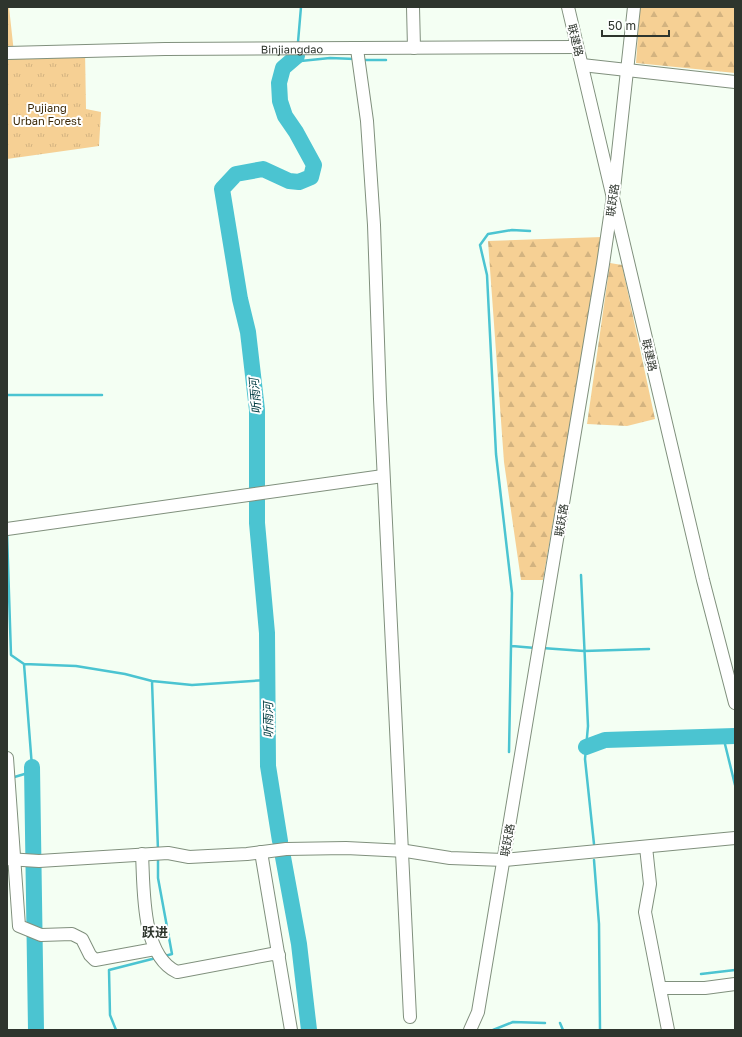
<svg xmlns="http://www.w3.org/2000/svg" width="742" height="1037" font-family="'Golos Text','Noto Sans SC',sans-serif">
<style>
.forest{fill:url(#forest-firs)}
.park{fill:url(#park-tufts)}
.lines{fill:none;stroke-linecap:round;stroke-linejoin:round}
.stream{stroke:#4bc4d1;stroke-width:2.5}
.river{stroke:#4bc4d1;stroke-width:16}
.minor-casing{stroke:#80907d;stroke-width:14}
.minor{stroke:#fff;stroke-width:12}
.labels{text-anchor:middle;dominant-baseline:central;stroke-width:4;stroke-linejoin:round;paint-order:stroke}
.street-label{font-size:11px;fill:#2e352d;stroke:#fff}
.park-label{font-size:11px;fill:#3c2907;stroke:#fff}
.water-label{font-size:12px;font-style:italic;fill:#003b40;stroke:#fff}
.quarter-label{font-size:13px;font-weight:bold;fill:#2e352d;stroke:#fff}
</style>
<defs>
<pattern id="forest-firs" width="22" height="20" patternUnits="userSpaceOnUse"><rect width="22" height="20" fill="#f6d094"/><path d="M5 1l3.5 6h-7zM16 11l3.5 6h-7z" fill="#d3b380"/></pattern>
<pattern id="park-tufts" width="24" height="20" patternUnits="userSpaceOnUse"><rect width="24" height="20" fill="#f6d094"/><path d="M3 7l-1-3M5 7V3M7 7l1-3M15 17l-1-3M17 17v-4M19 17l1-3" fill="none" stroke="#d3b380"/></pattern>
</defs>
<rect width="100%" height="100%" fill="#f4fff3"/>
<path class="forest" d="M 640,7 L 735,7 L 735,73 L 636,63 Z
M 602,237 L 543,580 L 521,580 L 504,462 L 488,241 Z
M 610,263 L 622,265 L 655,419 L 627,426 L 587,424 Z"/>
<path class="park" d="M 7,7 L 9,7 L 14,53 L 85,50 L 86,109 L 101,112 L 99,146 L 7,159 Z"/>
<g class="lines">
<path class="stream" d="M 298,42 L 301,7
M 362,60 L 386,60
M 291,62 L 330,58 L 355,59
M 7,395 L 102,395
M 7,533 L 11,655 L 24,664
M 581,575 L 588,726 L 585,759 L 594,844
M 512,646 L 535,648
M 542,648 L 584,651 L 649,649
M 152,681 L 158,850
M 723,736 L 735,785
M 509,752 L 512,593 L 496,454 L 487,275 L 480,245 L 488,234 L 512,230 L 530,231
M 11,778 L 28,773 L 32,767 L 24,664 L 76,666 L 125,674 L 152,681 L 192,685 L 267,680
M 158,857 L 158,878 L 172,954 L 165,956
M 594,860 L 599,924 L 600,1030
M 701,974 L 735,970
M 560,1023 L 563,1030
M 116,1030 L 110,1015 L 109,970 L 156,958
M 493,1030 L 513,1022 L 545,1023"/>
<path class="river" d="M 586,747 L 605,740 L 735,736
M 32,767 L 36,1030
M 280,841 L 268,766 L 267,633 L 257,523 L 257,410 L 248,332 L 240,299 L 222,189 L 236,174 L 263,169 L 289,181 L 299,182 L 311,177 L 314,165 L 296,132 L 285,116 L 280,101 L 279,83 L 283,68 L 297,56
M 283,857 L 299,944 L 309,1030"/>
<defs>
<g id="minor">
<path d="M 413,7 L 414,48"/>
<path d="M 568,7 L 703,580 L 735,703"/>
<path d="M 357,49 L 367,121 L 374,225 L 380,399 L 410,1017"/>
<path id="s1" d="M 7,53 L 165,49 L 577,47"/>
<path d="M 582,65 L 735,82"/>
<path d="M 7,529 L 383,476"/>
<path d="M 7,758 L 19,926 L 41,935 L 72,934 L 82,939 L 90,955 L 95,960 L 155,949"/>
<path d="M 646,847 L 650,884 L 645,912 L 668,1030"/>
<path d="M 261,852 L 291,1030"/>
<path d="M 142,854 C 144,889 141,955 177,972 L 272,954 L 279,955"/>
<path d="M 7,859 L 39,861 L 168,853 L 189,857 L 247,854 L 286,849 L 346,848 L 406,851 L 450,858 L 504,860 L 735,838"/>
<path d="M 660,988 L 705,988 L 735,984"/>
<path d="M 470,1030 L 478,1012 L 603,264 L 614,189 L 634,7"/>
</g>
</defs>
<use href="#minor" class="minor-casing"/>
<use href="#minor" class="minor"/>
</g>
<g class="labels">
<g class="street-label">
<text transform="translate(576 40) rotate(76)">联建路</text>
<text stroke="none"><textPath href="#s1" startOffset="285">Binjiangdao</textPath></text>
<text transform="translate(612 200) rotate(-82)">联跃路</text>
<text transform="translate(650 355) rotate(77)">联建路</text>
<text transform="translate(561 520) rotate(-81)">联跃路</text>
<text transform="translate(507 840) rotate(-80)">联跃路</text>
</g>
<g class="park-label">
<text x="47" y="107">Pujiang<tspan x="47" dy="13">Urban Forest</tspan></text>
</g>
<g class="water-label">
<text transform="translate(255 396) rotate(-95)">听雨河</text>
<text transform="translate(268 720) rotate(-91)">听雨河</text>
</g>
<g class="quarter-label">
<text x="155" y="932">跃进</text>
</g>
</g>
<rect width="742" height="1037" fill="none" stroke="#2e352d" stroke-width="16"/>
<path d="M602 30v6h67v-6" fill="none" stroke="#2e352d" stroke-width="2"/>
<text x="608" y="30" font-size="12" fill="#2e352d" stroke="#ffffff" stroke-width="3" paint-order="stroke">50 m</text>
</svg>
